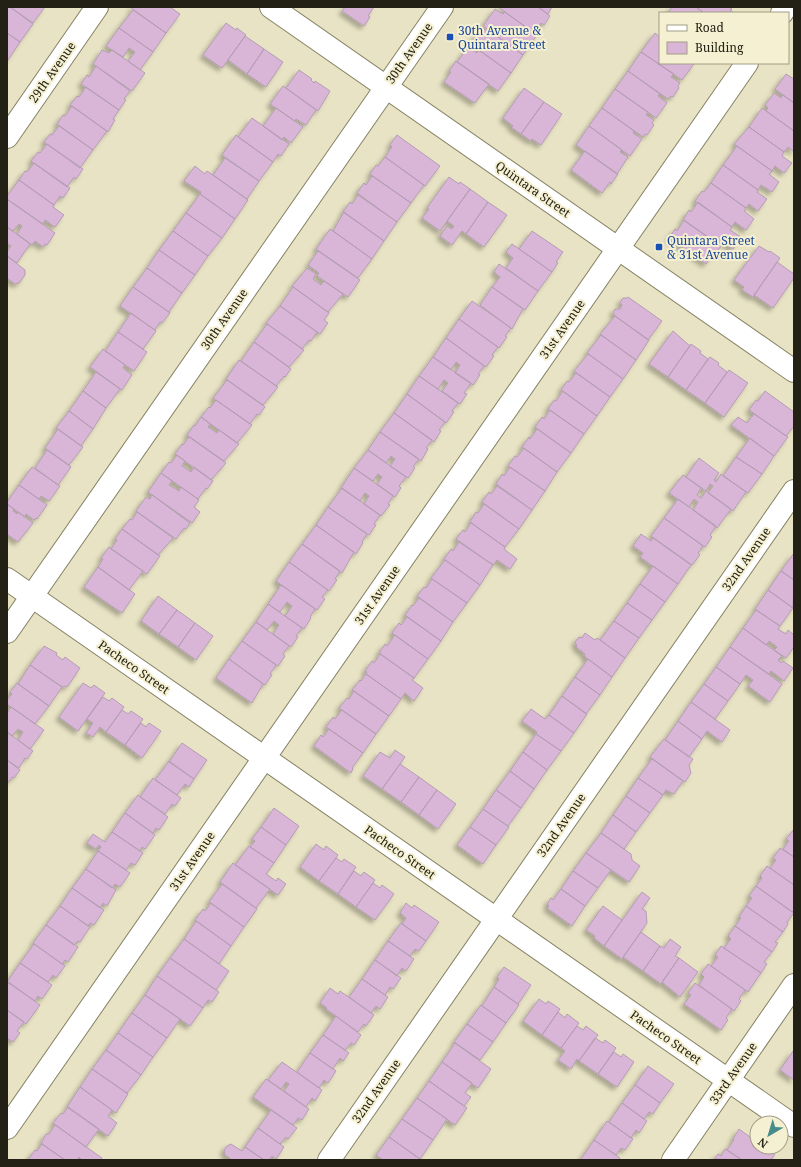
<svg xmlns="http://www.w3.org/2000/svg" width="801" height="1167" font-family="'Noto Serif',serif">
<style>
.building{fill:#d9b5d8;stroke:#b49db3;filter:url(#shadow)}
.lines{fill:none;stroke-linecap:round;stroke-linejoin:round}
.minor-casing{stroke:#868265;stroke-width:24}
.minor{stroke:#fff;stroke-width:22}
.transit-dot{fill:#1a4fb4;stroke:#f5f0d1;stroke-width:1.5}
.labels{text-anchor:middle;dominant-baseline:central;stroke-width:4;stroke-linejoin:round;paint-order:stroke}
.transit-label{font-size:12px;fill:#164399;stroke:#f5f0d1;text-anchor:start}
.street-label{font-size:12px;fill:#232116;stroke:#f5f0d1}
</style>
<defs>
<filter id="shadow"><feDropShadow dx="-3.5" dy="3.5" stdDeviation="2" flood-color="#0004"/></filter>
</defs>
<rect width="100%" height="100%" fill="#e8e3c4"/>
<path class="building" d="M 7,7 L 10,7 L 33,24 L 20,42 L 7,33 Z
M 10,7 L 45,7 L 33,23 Z
M 132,7 L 170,7 L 180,14 L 166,33 L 131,8 Z
M 345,7 L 374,7 L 368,16 L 370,17 L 364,26 L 342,11 Z
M 498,7 L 538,7 L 550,16 L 544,25 L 541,23 L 534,33 Z
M 538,7 L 552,7 L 548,14 Z
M 672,7 L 696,7 L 704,13 L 668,13 Z
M 696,7 L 730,7 L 732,9 L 730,10 L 733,12 L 704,13 Z
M 495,9 L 503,14 L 505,12 L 537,35 L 523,55 L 483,26 Z
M 133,10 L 166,33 L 153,52 L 119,28 Z
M 226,23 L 236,30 L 237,28 L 246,35 L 222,68 L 203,55 Z
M 119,28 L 153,52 L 140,70 L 128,61 L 135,52 L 129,48 L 123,57 L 106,46 Z
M 482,28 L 490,33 L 491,32 L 523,55 L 511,73 L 470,44 Z
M 7,33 L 20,42 L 8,60 L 7,60 Z
M 655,33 L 660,37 L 660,63 L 692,63 L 694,64 L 682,80 L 641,52 Z
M 245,36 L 264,49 L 247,74 L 228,60 Z
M 468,47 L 477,53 L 479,50 L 511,73 L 498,91 L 457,62 Z
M 264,49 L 283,62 L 266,87 L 247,74 Z
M 102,50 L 109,53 L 112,50 L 145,73 L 132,91 L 93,64 Z
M 641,52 L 674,74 L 671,77 L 680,83 L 678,86 L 679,88 L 673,97 L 671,96 L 668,99 L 628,71 Z
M 456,61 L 489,84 L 475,103 L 444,82 L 451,72 L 449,71 Z
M 96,66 L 130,91 L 124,99 L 126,100 L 119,110 L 81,84 L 87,75 L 89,77 Z
M 299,70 L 312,79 L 311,80 L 314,83 L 315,81 L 330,91 L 318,111 L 286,88 Z
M 628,71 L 660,94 L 658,96 L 667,103 L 656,118 L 615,89 Z
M 786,74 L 794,79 L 794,103 L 775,89 Z
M 283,86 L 316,110 L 306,125 L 296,119 L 295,121 L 270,104 Z
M 86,87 L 119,110 L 113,119 L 115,120 L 108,132 L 70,105 L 77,96 L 79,97 Z
M 524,88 L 544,102 L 521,134 L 511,127 L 513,126 L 503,118 Z
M 615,89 L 648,112 L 646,115 L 654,120 L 652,123 L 654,125 L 647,135 L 645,134 L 643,137 L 602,108 Z
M 774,93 L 781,98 L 783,95 L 794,103 L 794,131 L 766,111 L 768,108 L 765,105 Z
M 544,102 L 562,114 L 541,145 L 532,139 L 531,141 L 521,134 Z
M 72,106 L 107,131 L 93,150 L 57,124 L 63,115 L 65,116 Z
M 276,108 L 303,127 L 291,143 L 284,137 L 282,140 L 263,126 Z
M 602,108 L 634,131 L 633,133 L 642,139 L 630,156 L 589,126 Z
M 762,108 L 794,131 L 794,152 L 788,147 L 784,152 L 749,127 Z
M 252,118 L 289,144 L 281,156 L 278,154 L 273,162 L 238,137 Z
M 59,126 L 93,150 L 80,168 L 44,142 L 50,134 L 52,135 Z
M 589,126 L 622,150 L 620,152 L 628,157 L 617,174 L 576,145 Z
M 749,127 L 784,152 L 782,156 L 792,163 L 784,173 L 775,166 L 772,171 L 734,144 Z
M 236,135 L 273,162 L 259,181 L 222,155 Z
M 397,135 L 440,166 L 425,186 L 385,157 L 392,147 L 390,145 Z
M 47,144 L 83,169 L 76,179 L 74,177 L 67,187 L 31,161 L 38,152 L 40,153 Z
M 737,146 L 772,171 L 769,174 L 779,182 L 772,192 L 761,185 L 758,190 L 723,165 Z
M 585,151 L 618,174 L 611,184 L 610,182 L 602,193 L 571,170 Z
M 385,157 L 424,185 L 411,203 L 370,174 L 376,165 L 378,166 Z
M 225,158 L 259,181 L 247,199 L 213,175 Z
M 34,163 L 70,188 L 63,198 L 60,196 L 54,205 L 19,180 L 25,171 L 27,172 Z
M 723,165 L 758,190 L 757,192 L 767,199 L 758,211 L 749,204 L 746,208 L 711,183 Z
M 195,166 L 205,174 L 207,171 L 248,200 L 235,219 L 200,194 L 201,192 L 184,181 Z
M 372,176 L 411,203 L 397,222 L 357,193 L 364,183 L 366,185 Z
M 449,177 L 459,184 L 460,182 L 470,189 L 440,231 L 422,218 L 429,209 L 427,208 Z
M 19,180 L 54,205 L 53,207 L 64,215 L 55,227 L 45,220 L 43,224 L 7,199 L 7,196 Z
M 711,183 L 746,208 L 744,211 L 754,219 L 746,230 L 735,222 L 732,227 L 695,201 L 702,191 L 704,192 Z
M 470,189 L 488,202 L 466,234 L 462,231 L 452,245 L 440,236 L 447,226 L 452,229 L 454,226 L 447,221 Z
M 200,194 L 235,219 L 222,238 L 186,213 Z
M 358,195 L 397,222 L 384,241 L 343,212 L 350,202 L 352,204 Z
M 8,200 L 55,233 L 47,245 L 45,244 L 43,247 L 35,241 L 32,245 L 17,234 L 22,226 L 19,224 L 13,231 L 7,227 L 7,202 Z
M 488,202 L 507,215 L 484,247 L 466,234 Z
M 698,202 L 732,227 L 730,230 L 741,237 L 733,249 L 722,241 L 719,245 L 683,220 L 689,210 L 691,212 Z
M 344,212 L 384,241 L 372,259 L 333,231 Z
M 186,213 L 222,238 L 208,256 L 173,231 Z
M 684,220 L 721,246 L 714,256 L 712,255 L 706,264 L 669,238 L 675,229 L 677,231 Z
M 7,227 L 30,244 L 17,263 L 7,256 L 7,252 L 11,246 L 7,243 Z
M 330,229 L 372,259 L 358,278 L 316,249 Z
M 173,231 L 208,256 L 195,275 L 159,250 Z
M 532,231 L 563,252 L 556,262 L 558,263 L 552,272 L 519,249 Z
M 512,244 L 552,272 L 538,291 L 506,268 L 513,258 L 506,252 Z
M 759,246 L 769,252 L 770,251 L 780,258 L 753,297 L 742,290 L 744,287 L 734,280 Z
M 159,250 L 195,275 L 182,293 L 147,268 Z
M 318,251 L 360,280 L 348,297 L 317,276 L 319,273 L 308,265 Z
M 7,256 L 25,270 L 25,275 L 19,283 L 15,284 L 7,278 Z
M 777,262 L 794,274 L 794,278 L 773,308 L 754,295 Z
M 499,264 L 538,291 L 525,310 L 492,287 L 500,277 L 494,272 Z
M 147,268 L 182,293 L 169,312 L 133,287 Z
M 307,268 L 316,274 L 313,279 L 321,285 L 324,281 L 343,294 L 328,312 L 292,286 Z
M 133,287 L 170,313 L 162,323 L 160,322 L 155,330 L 120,306 Z
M 293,287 L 329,313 L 324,320 L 328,323 L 320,334 L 280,306 Z
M 492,287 L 523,309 L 512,329 L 480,305 Z
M 628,297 L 662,321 L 648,340 L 615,316 L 613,312 L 615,309 L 620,309 L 622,305 L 620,302 L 623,298 L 627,298 Z
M 472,301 L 511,328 L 505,336 L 507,337 L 499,348 L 459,319 Z
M 280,306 L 317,332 L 311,341 L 309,340 L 302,349 L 266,323 Z
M 131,313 L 156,331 L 143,349 L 118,332 Z
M 615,316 L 649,340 L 636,360 L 600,334 Z
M 459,319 L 498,347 L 492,355 L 494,356 L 486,367 L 446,338 Z
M 267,324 L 304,350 L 289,367 L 254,342 Z
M 673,331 L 690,346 L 668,377 L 649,364 Z
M 118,332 L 147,352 L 134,371 L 105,351 Z
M 601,335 L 636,360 L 623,379 L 587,353 Z
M 446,338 L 484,366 L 478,374 L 480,375 L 473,385 L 455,373 L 460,365 L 456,362 L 451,370 L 433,357 Z
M 254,342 L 291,369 L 285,377 L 284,376 L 276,386 L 241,361 Z
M 691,344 L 701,351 L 700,353 L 708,359 L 686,390 L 668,377 Z
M 103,349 L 125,365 L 123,368 L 132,375 L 122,390 L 90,367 Z
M 588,354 L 623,379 L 610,397 L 574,371 Z
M 433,357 L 471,383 L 464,393 L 467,394 L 460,404 L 442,391 L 448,383 L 444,380 L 438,389 L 419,376 Z
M 710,357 L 719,363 L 718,365 L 727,372 L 705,403 L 686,390 Z
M 239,360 L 278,387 L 263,405 L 226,379 Z
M 729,370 L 748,383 L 724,417 L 705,403 Z
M 96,372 L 120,389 L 106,408 L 83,391 Z
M 576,373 L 610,397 L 597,416 L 561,390 L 567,381 L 569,382 Z
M 419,376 L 458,403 L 452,411 L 454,412 L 446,423 L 407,394 Z
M 227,380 L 265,407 L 259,415 L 257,414 L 250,424 L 213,398 Z
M 83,391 L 106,408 L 93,429 L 69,411 Z
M 563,391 L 597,416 L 584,434 L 548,409 L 554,400 L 556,401 Z
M 765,391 L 794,412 L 794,426 L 786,436 L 749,410 L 756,400 L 758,401 Z
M 407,394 L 445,422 L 439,430 L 441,431 L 434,442 L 394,413 Z
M 216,400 L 252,425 L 237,443 L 201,417 L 209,407 L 210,408 Z
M 550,410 L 584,434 L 571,453 L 535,427 L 542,417 L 544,419 Z
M 69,411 L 93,429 L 81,446 L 56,428 Z
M 394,413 L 432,440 L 426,448 L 428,449 L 421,461 L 380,432 Z
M 754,414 L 788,437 L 774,456 L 731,425 L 738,417 L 747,423 Z
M 201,417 L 210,424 L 208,427 L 217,433 L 219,430 L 239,444 L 224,461 L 187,435 L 194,425 L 195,426 Z
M 58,429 L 83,447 L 69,465 L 45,448 Z
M 537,429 L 571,453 L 557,472 L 522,447 L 529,437 L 530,439 Z
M 380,432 L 419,459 L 413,467 L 415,468 L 408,478 L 390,466 L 395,459 L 391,456 L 386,463 L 368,450 Z
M 189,437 L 226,463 L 211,480 L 175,454 L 182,444 L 183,445 Z
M 750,438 L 774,456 L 762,474 L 736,457 Z
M 524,448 L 557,472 L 545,491 L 508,466 L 515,456 L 517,457 Z
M 47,450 L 71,467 L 58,485 L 35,468 Z
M 368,450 L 406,477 L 399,486 L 401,488 L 395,497 L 377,484 L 382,477 L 378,474 L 373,481 L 354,468 Z
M 177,455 L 185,461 L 182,466 L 191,472 L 194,467 L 213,481 L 207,489 L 206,488 L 198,499 L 161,473 L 169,462 L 171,463 Z
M 736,457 L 762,474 L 748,493 L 723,476 Z
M 699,458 L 719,473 L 714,480 L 716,482 L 721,474 L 746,492 L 733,511 L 708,493 L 713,486 L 710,484 L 706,491 L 686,477 Z
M 32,467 L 60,486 L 49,501 L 41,496 L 39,499 L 19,485 Z
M 510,467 L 545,491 L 532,510 L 496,484 L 502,474 L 504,476 Z
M 354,468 L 393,496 L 388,504 L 390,505 L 381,516 L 364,504 L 369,496 L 365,493 L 360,501 L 341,488 Z
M 161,473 L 172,481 L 169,485 L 179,491 L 181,487 L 199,500 L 194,507 L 200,512 L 192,523 L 148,492 Z
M 683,475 L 701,488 L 697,495 L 701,498 L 706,491 L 731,509 L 717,528 L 693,510 L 698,502 L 694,499 L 689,507 L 669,493 Z
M 19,485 L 47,505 L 37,519 L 36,518 L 34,520 L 26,514 L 25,517 L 7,504 L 7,502 Z
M 497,486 L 532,510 L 519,529 L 482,502 L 489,492 L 491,494 Z
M 342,488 L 380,515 L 374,524 L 376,525 L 369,535 L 328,507 Z
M 152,495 L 190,523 L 186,529 L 184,528 L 176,539 L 136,511 L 146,497 L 150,499 Z
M 678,499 L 716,526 L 710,535 L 712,537 L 705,547 L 664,518 Z
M 7,504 L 14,509 L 13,511 L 17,514 L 18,512 L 33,523 L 18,542 L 7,534 Z
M 484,504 L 519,529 L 505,547 L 470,522 L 476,512 L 478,513 Z
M 328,507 L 367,534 L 362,542 L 363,543 L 356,554 L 316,525 Z
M 137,512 L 173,538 L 158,555 L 122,529 L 130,519 L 132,520 Z
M 664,518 L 703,546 L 698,553 L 700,555 L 692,565 L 651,536 Z
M 471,523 L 505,547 L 504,549 L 517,559 L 510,569 L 497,560 L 493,565 L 456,539 L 463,530 L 465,532 Z
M 316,525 L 354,552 L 342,573 L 302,544 Z
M 122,529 L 160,556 L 147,574 L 111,549 L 117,540 L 115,539 Z
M 641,534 L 651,541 L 653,538 L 691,565 L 678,584 L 640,557 L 643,553 L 633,546 Z
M 459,542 L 493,565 L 480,585 L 444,559 L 451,549 L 453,551 Z
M 302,544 L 340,571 L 335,579 L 337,580 L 329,591 L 289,562 Z
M 109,547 L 143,571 L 129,590 L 98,567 L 103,559 L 101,558 Z
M 794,553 L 794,580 L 781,571 Z
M 445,560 L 480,585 L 467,603 L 431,578 Z
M 289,562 L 328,590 L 322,597 L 325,599 L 317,610 L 276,581 Z
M 653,566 L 678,584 L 665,602 L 640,584 Z
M 98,567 L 135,594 L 122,613 L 84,587 Z
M 781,571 L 794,580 L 793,608 L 768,590 Z
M 432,579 L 467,603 L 453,622 L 417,596 L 424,587 L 426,588 Z
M 640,584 L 665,602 L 652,620 L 627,603 Z
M 281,585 L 315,609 L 310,617 L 311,618 L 304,629 L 285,616 L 292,606 L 287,602 L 280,612 L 268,604 Z
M 768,590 L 793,608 L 780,626 L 755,609 Z
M 158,596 L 177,610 L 159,634 L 141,621 Z
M 419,598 L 453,622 L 441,641 L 405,615 L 412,605 L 413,606 Z
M 627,603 L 652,620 L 639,638 L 614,621 Z
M 268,604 L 302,628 L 296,636 L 298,637 L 291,647 L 273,634 L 279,625 L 274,621 L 267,630 L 256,622 Z
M 177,610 L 195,623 L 178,647 L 159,634 Z
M 756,610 L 780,626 L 778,629 L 786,634 L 788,630 L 794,635 L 794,647 L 786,658 L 774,650 L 777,647 L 769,641 L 766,645 L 743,628 Z
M 407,617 L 441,641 L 428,659 L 392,633 L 399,623 L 401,625 Z
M 614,621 L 639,638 L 625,658 L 600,640 Z
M 256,622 L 289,646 L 283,654 L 285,656 L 278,666 L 242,641 Z
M 195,623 L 213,636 L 196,660 L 178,647 Z
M 743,628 L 782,656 L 778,660 L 781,663 L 783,661 L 793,668 L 784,681 L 771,671 L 769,674 L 730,647 Z
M 585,633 L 595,640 L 597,638 L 625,658 L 612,677 L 584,656 L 585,654 L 576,647 L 577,646 L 575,642 L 579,637 L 582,638 Z
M 395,635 L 428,659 L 414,678 L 379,653 L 385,644 L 387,646 Z
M 242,641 L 276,665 L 270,674 L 272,675 L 265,685 L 229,659 Z
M 44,646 L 57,653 L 56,655 L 63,660 L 65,657 L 80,668 L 68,686 L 62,687 L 30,665 Z
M 730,647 L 782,684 L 770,702 L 748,686 L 753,680 L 746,675 L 740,684 L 716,667 Z
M 380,654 L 414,678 L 412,680 L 423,688 L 414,701 L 405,693 L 401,699 L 366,674 L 367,672 L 365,671 L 372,661 L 374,663 Z
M 229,659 L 263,684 L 252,703 L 216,678 Z
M 588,659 L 612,677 L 600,695 L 575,677 Z
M 30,665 L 62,687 L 49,706 L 18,684 Z
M 716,667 L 740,684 L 728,701 L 704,684 Z
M 366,674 L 401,699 L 389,716 L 352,690 L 360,680 L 361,681 Z
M 575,677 L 600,695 L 586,714 L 562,696 Z
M 17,683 L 49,706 L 35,724 L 7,704 L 7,700 L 12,694 L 10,692 Z
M 83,683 L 91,688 L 94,685 L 105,693 L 78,731 L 59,717 Z
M 704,684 L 728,701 L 715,719 L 691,702 Z
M 354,691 L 389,716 L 376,734 L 339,708 L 347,698 L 349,699 Z
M 562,696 L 587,714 L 574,733 L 549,715 Z
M 103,697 L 109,701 L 112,698 L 124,707 L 106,732 L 100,727 L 93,737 L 86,733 L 93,723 L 87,719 Z
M 691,702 L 730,730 L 722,742 L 707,731 L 702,739 L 678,721 Z
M 11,707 L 44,730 L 30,749 L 18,740 L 23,732 L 18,729 L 12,736 L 7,732 L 7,713 Z
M 531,709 L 545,719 L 549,715 L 574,733 L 561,751 L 536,734 L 537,732 L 522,721 Z
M 122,710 L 128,714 L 131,711 L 143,719 L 125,745 L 106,732 Z
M 342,710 L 376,734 L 363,753 L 326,727 L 333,717 L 335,719 Z
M 678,721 L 702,739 L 689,757 L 665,740 Z
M 141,723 L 146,727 L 149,723 L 161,731 L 142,758 L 125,745 Z
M 329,729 L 363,753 L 352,768 L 353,769 L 351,773 L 314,746 L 321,735 L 323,737 Z
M 7,732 L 33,751 L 27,759 L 25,758 L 19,768 L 7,760 Z
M 536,734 L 561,751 L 547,770 L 523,752 Z
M 664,739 L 693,759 L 689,765 L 691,773 L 685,782 L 650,757 Z
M 182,743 L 207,760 L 194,779 L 169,762 Z
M 395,750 L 405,757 L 382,789 L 363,776 L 380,752 L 390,758 Z
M 523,752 L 547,770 L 534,789 L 510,771 Z
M 652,759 L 683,781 L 674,794 L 666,790 L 663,795 L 638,778 Z
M 7,760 L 20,770 L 14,778 L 12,777 L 7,784 Z
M 169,761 L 194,779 L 189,787 L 185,784 L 177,795 L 155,780 Z
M 400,764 L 419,777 L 401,802 L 382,789 Z
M 510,771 L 534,789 L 521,808 L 496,790 Z
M 419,777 L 437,790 L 419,815 L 401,802 Z
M 153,778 L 181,798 L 175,806 L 172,804 L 165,814 L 140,797 Z
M 638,778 L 663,795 L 650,813 L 626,796 Z
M 437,790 L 456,804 L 438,829 L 419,815 Z
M 496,790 L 521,808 L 508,826 L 483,809 Z
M 138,795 L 168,817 L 159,830 L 156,828 L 153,833 L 125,813 Z
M 626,796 L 650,813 L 636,832 L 613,815 Z
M 274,808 L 299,826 L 286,845 L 261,827 Z
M 483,809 L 509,827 L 496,845 L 470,827 Z
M 125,813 L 155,835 L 145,849 L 142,847 L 140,851 L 112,832 Z
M 613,815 L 636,832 L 624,849 L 601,833 Z
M 261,827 L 286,845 L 274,863 L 250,847 L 255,841 L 252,839 Z
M 470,827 L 496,845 L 483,864 L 457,845 Z
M 794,829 L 794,857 L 783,849 L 789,841 L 786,839 Z
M 112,832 L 143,853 L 135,865 L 131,863 L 126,870 L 98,851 L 101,847 L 99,845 L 96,849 L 87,843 L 93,834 L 105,842 Z
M 601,833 L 631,854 L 632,860 L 640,866 L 629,882 L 586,853 Z
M 316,844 L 324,850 L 326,846 L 338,855 L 319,881 L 300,867 Z
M 249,846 L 274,863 L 266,874 L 276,881 L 278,878 L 286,884 L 278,895 L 235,865 Z
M 780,848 L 794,857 L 794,885 L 770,868 L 776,860 L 773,858 Z
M 98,851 L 130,873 L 120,887 L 115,884 L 112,888 L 86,869 Z
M 586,853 L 611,870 L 598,888 L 573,871 Z
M 336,858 L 342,862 L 344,859 L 356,867 L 338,894 L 319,881 Z
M 233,863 L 270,889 L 256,908 L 220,882 Z
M 767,866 L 794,885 L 794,910 L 792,912 L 756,886 L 762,878 L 760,876 Z
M 86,869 L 116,890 L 107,906 L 103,903 L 100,908 L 72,888 Z
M 354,871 L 361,876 L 364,872 L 375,880 L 356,907 L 338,894 Z
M 573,871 L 598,888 L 585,906 L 561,889 Z
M 373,883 L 380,888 L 382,885 L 394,894 L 375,920 L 356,907 Z
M 222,884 L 257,909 L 244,927 L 209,902 Z
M 756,886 L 794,913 L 787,922 L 788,924 L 783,932 L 746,906 L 752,898 L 749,896 Z
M 72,888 L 104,910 L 94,925 L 90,923 L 88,926 L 60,906 Z
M 561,889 L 585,906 L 572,926 L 547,908 L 549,906 L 547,904 L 551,898 L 553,900 Z
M 642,892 L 650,898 L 642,909 L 646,911 L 647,923 L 622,959 L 604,946 Z
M 211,903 L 244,927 L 231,946 L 195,920 L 203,909 L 205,911 Z
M 406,903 L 412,908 L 414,905 L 439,922 L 426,941 L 402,924 L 406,918 L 400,913 Z
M 60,906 L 90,927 L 80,942 L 78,941 L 74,945 L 46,925 Z
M 603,906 L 622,920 L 604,946 L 594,938 L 595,936 L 586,930 Z
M 746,906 L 783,932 L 775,942 L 778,943 L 772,952 L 735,926 L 741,918 L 739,917 Z
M 196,921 L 231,946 L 219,964 L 184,939 Z
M 401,923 L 426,941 L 419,951 L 415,949 L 410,956 L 388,941 Z
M 46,925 L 78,947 L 68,962 L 65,960 L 62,964 L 33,943 Z
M 735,926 L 772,952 L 764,962 L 767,964 L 761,973 L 724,948 L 731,939 L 728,936 Z
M 641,932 L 660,946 L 643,971 L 623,957 Z
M 184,939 L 229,971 L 216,990 L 170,958 Z
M 670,939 L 681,947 L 675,956 L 679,958 L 661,984 L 643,971 L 660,946 L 664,948 Z
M 388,941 L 414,959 L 406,971 L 402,968 L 397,976 L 375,960 Z
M 34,944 L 65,966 L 56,978 L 53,975 L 48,982 L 20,963 Z
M 721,946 L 761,973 L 748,992 L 711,966 L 718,957 L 715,955 Z
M 170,958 L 219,992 L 212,1002 L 208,1000 L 203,1008 L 157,976 Z
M 679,958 L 698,972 L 680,997 L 662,982 Z
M 375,960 L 401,978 L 393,989 L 390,987 L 385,995 L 362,979 Z
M 20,963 L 52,985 L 42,999 L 38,996 L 35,1001 L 7,982 Z
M 708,964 L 745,990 L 739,999 L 741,1001 L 734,1011 L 699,985 L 704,977 L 701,974 Z
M 504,967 L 531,985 L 518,1004 L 494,987 L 499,979 L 497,977 Z
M 157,976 L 203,1008 L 190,1026 L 145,995 Z
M 362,979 L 388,997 L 380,1009 L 376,1006 L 371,1013 L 349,997 Z
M 7,981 L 40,1005 L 26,1024 L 7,1010 Z
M 695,983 L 732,1009 L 726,1018 L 728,1020 L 721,1030 L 684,1004 L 691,995 L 688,993 Z
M 494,987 L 519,1005 L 506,1023 L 482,1006 Z
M 330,988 L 338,994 L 340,991 L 374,1015 L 366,1026 L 364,1024 L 358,1032 L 326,1009 L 327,1008 L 320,1003 Z
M 145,995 L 180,1019 L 167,1038 L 132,1013 Z
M 539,999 L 546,1004 L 548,1001 L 560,1009 L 542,1035 L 523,1021 Z
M 481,1005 L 506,1023 L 493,1042 L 467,1024 Z
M 7,1010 L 24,1022 L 17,1031 L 20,1033 L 13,1042 L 7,1038 Z
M 558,1012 L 565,1018 L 567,1014 L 579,1023 L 561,1048 L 542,1035 Z
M 132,1013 L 167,1038 L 153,1057 L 118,1033 Z
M 336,1016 L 361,1035 L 354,1045 L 351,1043 L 345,1050 L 323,1035 Z
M 467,1024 L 493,1042 L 480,1060 L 454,1042 Z
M 577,1026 L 583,1030 L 586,1026 L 598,1035 L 579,1061 L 577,1059 L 571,1069 L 558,1060 L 565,1051 L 561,1048 Z
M 118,1033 L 153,1057 L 141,1075 L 106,1050 Z
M 323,1035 L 349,1053 L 343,1061 L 340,1058 L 333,1069 L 310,1053 Z
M 595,1038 L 603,1043 L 605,1040 L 616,1048 L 598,1074 L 579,1061 Z
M 455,1043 L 491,1069 L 478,1088 L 442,1062 Z
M 106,1050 L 141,1075 L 127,1093 L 92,1069 Z
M 793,1051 L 794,1052 L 794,1080 L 780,1070 Z
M 614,1052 L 621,1057 L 623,1054 L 634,1062 L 617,1087 L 598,1074 Z
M 310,1053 L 336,1071 L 328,1083 L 324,1080 L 319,1088 L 297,1072 Z
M 282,1062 L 322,1090 L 315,1101 L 312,1098 L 306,1107 L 284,1091 L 289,1084 L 286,1082 L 281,1089 L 268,1080 Z
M 442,1062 L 472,1083 L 465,1093 L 471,1097 L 464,1106 L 429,1081 Z
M 648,1066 L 674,1084 L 660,1103 L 635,1085 Z
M 92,1069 L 128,1094 L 116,1113 L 80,1087 Z
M 266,1079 L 309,1109 L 302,1120 L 298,1118 L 293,1125 L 253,1097 Z
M 429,1081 L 467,1108 L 455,1125 L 417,1098 Z
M 635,1085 L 660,1103 L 653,1114 L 649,1112 L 644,1119 L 622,1103 Z
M 80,1087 L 112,1110 L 108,1116 L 117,1123 L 108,1136 L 67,1107 Z
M 417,1098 L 447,1119 L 433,1140 L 402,1119 Z
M 622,1103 L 647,1121 L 639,1133 L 636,1130 L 631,1138 L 609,1122 Z
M 68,1107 L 99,1129 L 86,1147 L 53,1123 L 61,1113 L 63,1114 Z
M 271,1110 L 297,1128 L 288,1139 L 286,1137 L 280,1144 L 258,1128 Z
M 402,1119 L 433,1140 L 420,1159 L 389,1137 Z
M 607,1121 L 633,1139 L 625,1150 L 621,1148 L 616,1155 L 594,1140 Z
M 55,1125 L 102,1158 L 101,1160 L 82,1160 L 79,1157 L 77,1160 L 65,1160 L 42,1144 L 42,1141 L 46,1134 L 49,1134 Z
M 258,1128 L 284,1147 L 276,1159 L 272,1156 L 269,1160 L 264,1160 L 245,1147 Z
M 739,1129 L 757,1142 L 757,1147 L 764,1147 L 775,1154 L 771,1160 L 742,1160 L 727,1150 L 734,1140 L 733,1139 Z
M 389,1137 L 420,1159 L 419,1160 L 383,1160 L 376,1155 Z
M 594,1140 L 620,1158 L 619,1160 L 583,1160 L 581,1159 Z
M 42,1144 L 65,1160 L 28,1160 L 35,1150 L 37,1151 Z
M 231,1144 L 242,1151 L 245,1147 L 264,1160 L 232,1160 L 224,1154 L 225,1153 L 224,1150 L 227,1146 Z
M 725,1149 L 727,1150 L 742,1160 L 714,1159 L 718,1154 L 721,1156 Z"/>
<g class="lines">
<defs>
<path id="minor" d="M 271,7 L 794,371
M 782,13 L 786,7
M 7,137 L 97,7
M 7,579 L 794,1126
M 7,632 L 442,7
M 7,1128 L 747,63
M 329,1160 L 794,491
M 673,1160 L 794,985"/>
</defs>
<use href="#minor" class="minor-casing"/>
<use href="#minor" class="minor"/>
</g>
<g class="transit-dot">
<rect x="446" y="33" width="8" height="8" rx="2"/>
<rect x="655" y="243" width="8" height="8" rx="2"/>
</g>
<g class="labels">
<g class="transit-label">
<text x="458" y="30">30th Avenue &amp;<tspan x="458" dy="14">Quintara Street</tspan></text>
<text x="667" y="240">Quintara Street<tspan x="667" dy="14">&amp; 31st Avenue</tspan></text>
</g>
<g class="street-label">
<text transform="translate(409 53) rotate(-55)">30th Avenue</text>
<text transform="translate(52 72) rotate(-55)">29th Avenue</text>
<text transform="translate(533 189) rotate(35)">Quintara Street</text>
<text transform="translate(224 319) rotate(-55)">30th Avenue</text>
<text transform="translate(562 329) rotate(-55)">31st Avenue</text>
<text transform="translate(746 559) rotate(-55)">32nd Avenue</text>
<text transform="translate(377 595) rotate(-55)">31st Avenue</text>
<text transform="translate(134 667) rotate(35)">Pacheco Street</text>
<text transform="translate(561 825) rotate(-55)">32nd Avenue</text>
<text transform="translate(400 852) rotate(35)">Pacheco Street</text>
<text transform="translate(192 861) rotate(-55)">31st Avenue</text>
<text transform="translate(666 1037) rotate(35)">Pacheco Street</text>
<text transform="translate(733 1073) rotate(-55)">33rd Avenue</text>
<text transform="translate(376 1091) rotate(-55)">32nd Avenue</text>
</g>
</g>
<rect width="801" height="1167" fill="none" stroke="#232116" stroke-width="16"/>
<rect x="659" y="12" width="130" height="52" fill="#f5f0d1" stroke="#a19d86"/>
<rect x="667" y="25" width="20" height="6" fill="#ffffff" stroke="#a19d86"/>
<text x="695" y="32" font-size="12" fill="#232116">Road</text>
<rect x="667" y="42" width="20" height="12" fill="#d9b5d8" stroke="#a19d86"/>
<text x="695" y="52" font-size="12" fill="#232116">Building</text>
<g transform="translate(769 1135) rotate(218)"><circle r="19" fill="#f5f0d1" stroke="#a19d86"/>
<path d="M0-3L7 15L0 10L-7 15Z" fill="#458c8b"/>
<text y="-6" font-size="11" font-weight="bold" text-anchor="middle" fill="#232116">N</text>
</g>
</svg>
